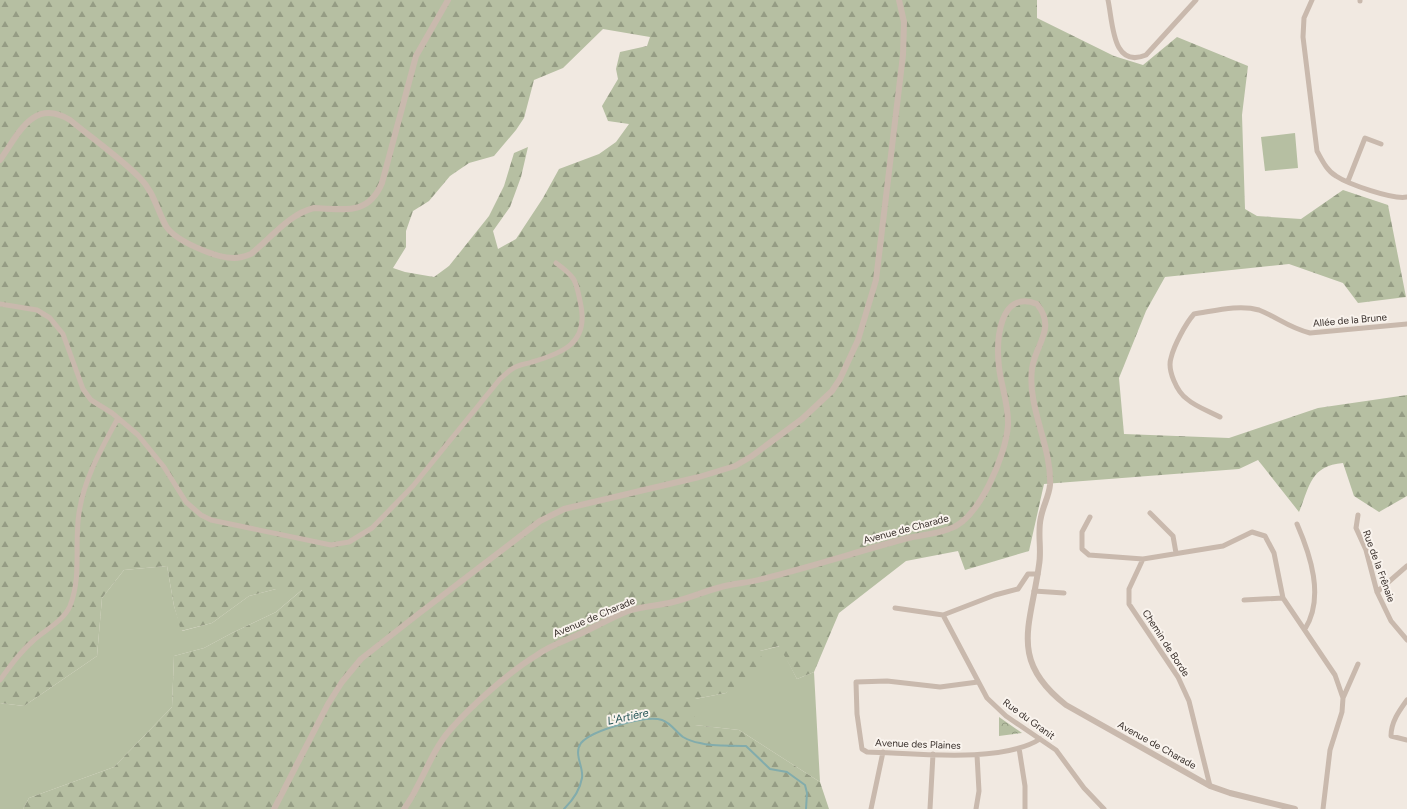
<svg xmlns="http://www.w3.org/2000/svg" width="1407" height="809" font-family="Figtree,sans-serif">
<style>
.grass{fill:#b6bfa2}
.forest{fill:url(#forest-firs);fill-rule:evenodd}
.park{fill:url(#park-crowns)}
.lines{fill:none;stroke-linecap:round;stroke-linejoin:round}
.stream{stroke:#82acac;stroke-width:2}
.minor{stroke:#c9b9ad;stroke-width:5}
.tertiary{stroke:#c9b9ad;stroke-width:6}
.labels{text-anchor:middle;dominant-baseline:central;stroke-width:4;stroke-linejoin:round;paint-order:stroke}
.street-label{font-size:10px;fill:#382f2b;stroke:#f9f3ed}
.water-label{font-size:11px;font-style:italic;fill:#245456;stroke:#f9f3ed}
</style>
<defs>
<pattern id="forest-firs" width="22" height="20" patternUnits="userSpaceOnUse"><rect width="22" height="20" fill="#b6bfa2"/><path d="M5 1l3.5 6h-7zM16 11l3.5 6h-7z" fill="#959c84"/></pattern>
<pattern id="park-crowns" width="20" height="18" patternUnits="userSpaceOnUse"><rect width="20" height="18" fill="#b6bfa2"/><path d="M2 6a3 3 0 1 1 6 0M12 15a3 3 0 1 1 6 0" fill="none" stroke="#959c84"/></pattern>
</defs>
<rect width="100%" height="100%" fill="#f1e9e1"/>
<path class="grass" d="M 1295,133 L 1298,168 L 1265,171 L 1261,137 Z
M 167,566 L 174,606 L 182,631 L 212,623 L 249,596 L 276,589 L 303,589 L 276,612 L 232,633 L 204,648 L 174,656 L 172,707 L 114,767 L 29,798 L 23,809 L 0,809 L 0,703 L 24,706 L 97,656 L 102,598 L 124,570 Z
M 780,646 L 797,679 L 814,672 L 820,782 L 739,730 L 695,725 L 695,699 L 726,693 L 760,651 Z"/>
<path class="forest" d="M 0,0 L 1037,0 L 1037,18 L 1114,56 L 1143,65 L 1177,37 L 1248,66 L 1242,115 L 1245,209 L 1257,216 L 1301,219 L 1343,190 L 1388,205 L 1406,297 L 1358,303 L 1343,283 L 1289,264 L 1165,277 L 1146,311 L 1119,378 L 1124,434 L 1229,438 L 1318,408 L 1407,395 L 1407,496 L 1379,512 L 1354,496 L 1343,463 C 1310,466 1310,486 1299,512 L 1258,460 L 1239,469 L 1044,484 L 1029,551 L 965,570 L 958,551 L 906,561 L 839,613 L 814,672 L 797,679 L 779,646 L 760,651 L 763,664 L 726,693 L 695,699 L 695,725 L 739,730 L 820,782 L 829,809 L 23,809 L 29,798 L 114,767 L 172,707 L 174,656 L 204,648 L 232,633 L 276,612 L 302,590 L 276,589 L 249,596 L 212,623 L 181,631 L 174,606 L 167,566 L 124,570 L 102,598 L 97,656 L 24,706 L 0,703 ZM 603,29 L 650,37 L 647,46 L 620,52 L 616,69 L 618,79 L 602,106 L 608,121 L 629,124 L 616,142 L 599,154 L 559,169 L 543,198 L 516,239 L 498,249 L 493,231 L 510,207 L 521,177 L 528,147 L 514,153 L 504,186 L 489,216 L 449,266 L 434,277 L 405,272 L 393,268 L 406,247 L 406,231 L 413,211 L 429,201 L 450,176 L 469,163 L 494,156 L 516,130 L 524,118 L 534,80 L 563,68 Z"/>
<path class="park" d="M 999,717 L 1022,733 L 999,736 Z"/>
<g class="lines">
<path class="stream" d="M 564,809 C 572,801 580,790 582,778 C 584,767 573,754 581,743 C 592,730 646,715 662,720 C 671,723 676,732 683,737 C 688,740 694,742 700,743 C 714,747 731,745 746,746 L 770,769 L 787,772 L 805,785 L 807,793 L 806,809"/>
<path class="minor" d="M 1108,0 C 1113,23 1112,69 1146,55 L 1196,0
M 1312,0 L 1304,18 L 1303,37 L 1317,151 C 1322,160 1327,171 1336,176 C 1348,184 1393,200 1407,197
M 1360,0 L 1360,1
M 1348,181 L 1365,138 L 1381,144
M 0,304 L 37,310 L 50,318 L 63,334 L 83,389 L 91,400 L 112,413 L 138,435 L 164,467 L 186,502 L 201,515 L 211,520 L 331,545 L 349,542 L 372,528 L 413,486 L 500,379 C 504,376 508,371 512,369 C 517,365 526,364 532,362 C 563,353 588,343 581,306 C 576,281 577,278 556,263
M 1220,417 C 1209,411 1196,407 1187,399 C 1177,392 1167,370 1171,358 C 1174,345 1186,323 1194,314 C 1214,311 1239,304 1259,310 C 1277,317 1289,328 1310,333 L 1407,324
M 1150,513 L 1173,536 L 1176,553
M 1358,515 L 1356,528 L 1366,550 L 1377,592 L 1391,621 L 1407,640
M 1090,517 L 1082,532 L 1082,549 L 1089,555 L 1143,559 L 1223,546 L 1252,532 L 1265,536 L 1274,553 L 1283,598 L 1335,675 L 1343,698
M 1297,524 C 1310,554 1325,597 1305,629
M 1143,559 L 1129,589 L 1129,604 L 1178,677 L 1189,701 L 1210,786
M 1034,591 L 1064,593
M 1377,592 L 1407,566
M 1244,600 L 1283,598
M 895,608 L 943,615 L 995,595 L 1018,589 L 1028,574 L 1038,574
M 943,615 L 987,698 L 1006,716 L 1056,750 L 1084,788 L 1104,809
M 0,680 C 11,665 21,651 35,639 C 47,629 64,620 70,606 C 82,576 74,543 79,513 C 84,478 102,448 118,418
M 978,682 L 940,687 L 887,681 L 856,682 L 857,714 L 862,749 L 867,752 C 913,753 1001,764 1040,739
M 1407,700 C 1399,711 1391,722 1391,736 L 1407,740
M 1019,748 L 1025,786 L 1025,809
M 871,809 L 883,752
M 930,809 L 933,754
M 976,809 L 979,791 L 977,755
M 1323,809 L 1330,750 L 1342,712 L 1343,698 L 1358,664"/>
<path class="tertiary" d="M 0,160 C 18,135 33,97 70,120 C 93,139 119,157 140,178 C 154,192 157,210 166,226 C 175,241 216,258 234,258 C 240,258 246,256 251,254 C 271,238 289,214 314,208 C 344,209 368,216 382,183 L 416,56 L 448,0
M 274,809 L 328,704 L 342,682 L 361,659 L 417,615 L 540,521 L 564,509 L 699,477 L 735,466 L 752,456 L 802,419 L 832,391 L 840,379 L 858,340 L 876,280 L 903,55 L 904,22 L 899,0
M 404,809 C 422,784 430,753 450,730 C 472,705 509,672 537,655 C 551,645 567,640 582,633 C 597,626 613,617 628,611 C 643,606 658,606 673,602 C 690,598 705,591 721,587 C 735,583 749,583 762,579 C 811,567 859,551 908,538 C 922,535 936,534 949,529 C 979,520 1006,455 1008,425 C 1009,405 1001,386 999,367 C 996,341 999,289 1037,304 C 1057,329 1035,344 1032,369 C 1027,407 1052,447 1050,485 C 1049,496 1043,506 1041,517 C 1037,533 1042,549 1039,565 C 1031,625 1008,660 1066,705 L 1210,786 L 1230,793 L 1295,809"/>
</g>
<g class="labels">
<g class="street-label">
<text transform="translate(1350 320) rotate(-5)">Allée de la Brune</text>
<text transform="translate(906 529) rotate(-15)">Avenue de Charade</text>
<text transform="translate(1379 566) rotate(70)">Rue de la Frênaie</text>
<text transform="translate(594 617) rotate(-23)">Avenue de Charade</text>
<text transform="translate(1166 643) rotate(57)">Chemin de Borde</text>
<text transform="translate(1029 719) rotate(36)">Rue du Granit</text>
<text transform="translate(918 744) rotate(2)">Avenue des Plaines</text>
<text transform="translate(1157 745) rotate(29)">Avenue de Charade</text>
</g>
<g class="water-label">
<text transform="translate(628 717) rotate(-12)">L'Artière</text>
</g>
</g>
</svg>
